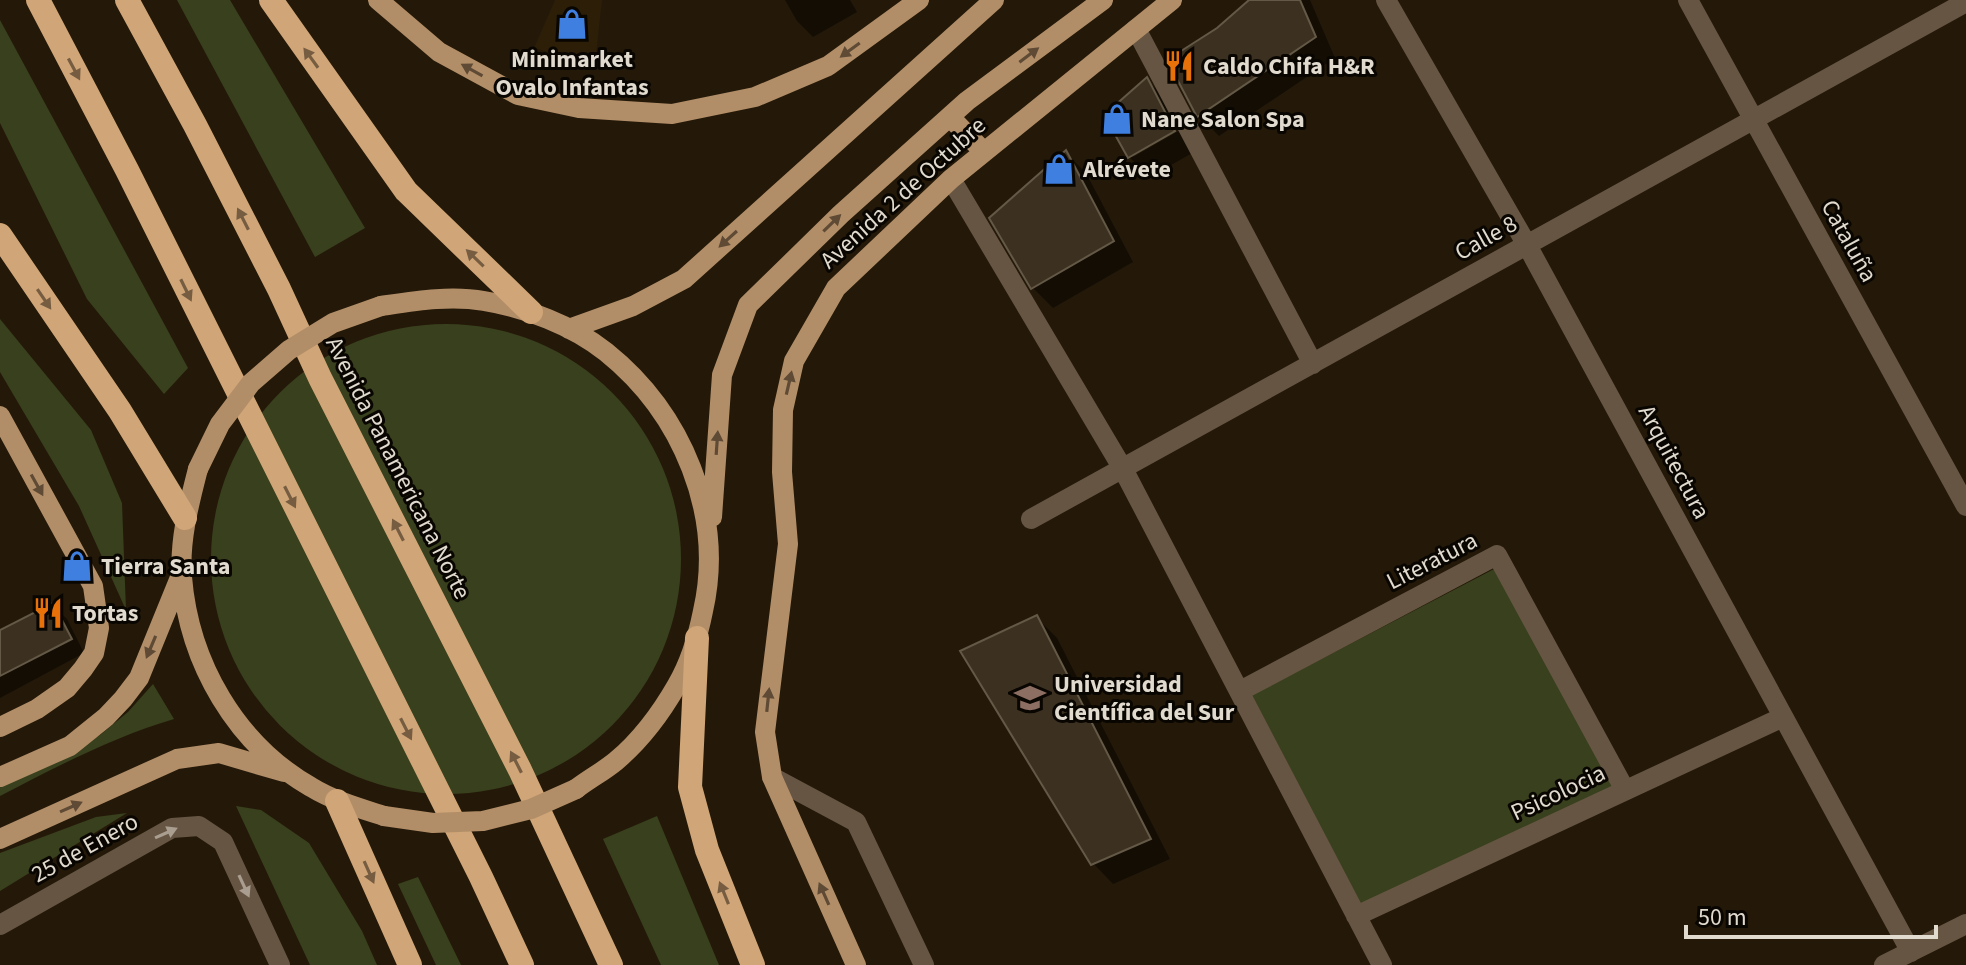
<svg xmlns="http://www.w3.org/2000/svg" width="1966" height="965" font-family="'Source Sans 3',sans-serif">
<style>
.built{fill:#2c1e07}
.green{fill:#39401d}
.shadow{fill:#0007}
.building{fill:#3c3120;stroke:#645846;stroke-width:2}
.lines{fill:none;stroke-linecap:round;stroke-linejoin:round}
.minor{stroke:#665543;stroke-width:20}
.major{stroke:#b28e68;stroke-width:20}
.highway{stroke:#d0a577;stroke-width:24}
.major-bridge{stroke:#b28e68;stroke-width:20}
.oneway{fill:#5e4a35}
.oneway2{fill:#765d42}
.oneway3{fill:#aa9e90}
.labels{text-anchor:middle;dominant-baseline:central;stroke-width:6;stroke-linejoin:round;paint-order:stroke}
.poi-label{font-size:24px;font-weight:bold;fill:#e1dacf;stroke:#090602;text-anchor:start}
.street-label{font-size:24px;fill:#e1dacf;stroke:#090602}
</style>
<rect width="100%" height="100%" fill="#241909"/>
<path class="built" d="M 555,0 L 602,0 L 595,65 L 534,48 Z"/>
<path class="green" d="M 177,0 L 230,0 L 365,228 L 315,257 Z
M 0,20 L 188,368 L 164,394 L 87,299 L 0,123 Z
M 0,319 L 91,430 L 122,503 L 126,610 L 79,506 L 0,372 Z
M211 559a235 235 0 1 1 470 0a235 235 0 1 1-470 0Z
M 1496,568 L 1614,786 L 1361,904 L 1252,695 Z
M 153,684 L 174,719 C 113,737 56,767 0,796 L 0,784 L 100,735 L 128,712 Z
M 236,806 L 261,810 L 309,843 L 362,931 L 377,965 L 310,965 Z
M 127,813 L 0,891 L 0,853 L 96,817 Z
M 657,816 L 719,965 L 661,965 L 603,839 Z
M 418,877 L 461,965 L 436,965 L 398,884 Z"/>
<path class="shadow" d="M 785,0 L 850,0 L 857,12 L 813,37 L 797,21 Z
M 1252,0 L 1310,0 L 1335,58 L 1219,136 L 1199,116 L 1218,30 Z
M 1147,80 L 1167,100 L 1180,126 L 1133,152 L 1133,157 L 1182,129 L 1194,152 L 1150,177 L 1129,157 Z
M 1066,153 L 1086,173 L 1133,262 L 1053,308 L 1033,288 L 992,219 Z
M 53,605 L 67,619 L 84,653 L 0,698 L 0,632 Z
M 1036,617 L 1057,638 L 1170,859 L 1113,884 L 1093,863 Z"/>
<path class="building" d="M 1249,0 L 1300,0 L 1316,37 L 1197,117 L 1167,60 L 1217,28 Z
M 1147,77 L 1175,131 L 1128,158 L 1104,115 Z
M 1066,150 L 1114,241 L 1031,289 L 989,218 Z
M 53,603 L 72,639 L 0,676 L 0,630 Z
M 1037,615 L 1151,839 L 1091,865 L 960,651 Z"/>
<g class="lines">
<path class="minor" d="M 1386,0 L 1527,245 L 1911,952
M 1688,0 L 1966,506
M 1136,29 L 1313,364
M 951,179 L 1123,469 L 1382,965
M 1031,519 L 1966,2
M 1240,691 L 1497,555 L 1625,790
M 772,777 L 856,822 L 924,965
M 1356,916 L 1783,717
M 0,925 L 172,828 L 199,826 L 223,842 L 280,965
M 1884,965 L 1966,924"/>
<path class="major" d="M 378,0 L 439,52 L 518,95 L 579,108 L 672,114 L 755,97 L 828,66 L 919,0
M 950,117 L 984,152
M 381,306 C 415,301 450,295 484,301 C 526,308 572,325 606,352 C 682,413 725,514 703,611 C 698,636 690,663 677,685 C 661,713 641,740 616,761 C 604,771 589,779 576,789
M 569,329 L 633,306 L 684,279 L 994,0
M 0,416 L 93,586 L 99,628 L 94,653 L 83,669 L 67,688 L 37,709 L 0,727
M 198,469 C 189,504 179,541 182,577 C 189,663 236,744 311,787 C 334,801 359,808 384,816
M 712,517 L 722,375 L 748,305 L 841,214 L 967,101 L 1103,0
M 0,777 L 70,746 L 106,717 L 123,699 L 139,678 L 181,575
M 0,839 L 177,759 L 219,753 L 284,772
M 856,965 L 772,777 L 765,732 L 788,544 L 782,472 L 783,410 L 794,361 L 836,288 L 951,179 L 1172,0"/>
<path class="highway" d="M 38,0 L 127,170 L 481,877 L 522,965
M 127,0 L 195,125 L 279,289 L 320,378 L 520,770 L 611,965
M 271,0 L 406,191 L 531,312
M 0,235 L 120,411 L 185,518
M 697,638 L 690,787 L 707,850 L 753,965
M 337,801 L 410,965"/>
<path class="major-bridge" d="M 198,469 L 220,424 L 251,383 L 289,350 L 333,323 L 381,306
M 384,816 L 433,823 L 483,821 L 531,809 L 576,789"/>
</g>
<defs><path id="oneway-solid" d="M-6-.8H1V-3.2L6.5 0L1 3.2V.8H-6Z" transform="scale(2)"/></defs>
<g class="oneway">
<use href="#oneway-solid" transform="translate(850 50) rotate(144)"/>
<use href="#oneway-solid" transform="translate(1029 55) rotate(-37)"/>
<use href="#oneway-solid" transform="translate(472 70) rotate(-151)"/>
<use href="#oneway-solid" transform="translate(832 223) rotate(-44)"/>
<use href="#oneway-solid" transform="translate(728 239) rotate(138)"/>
<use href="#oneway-solid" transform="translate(789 383) rotate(-77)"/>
<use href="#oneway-solid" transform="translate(717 443) rotate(-86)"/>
<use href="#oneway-solid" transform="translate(37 485) rotate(61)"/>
<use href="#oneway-solid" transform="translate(151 647) rotate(113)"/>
<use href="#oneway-solid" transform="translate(768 700) rotate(-84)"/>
<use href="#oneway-solid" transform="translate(71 807) rotate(-24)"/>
<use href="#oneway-solid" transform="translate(824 894) rotate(-114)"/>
</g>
<g class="oneway2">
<use href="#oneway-solid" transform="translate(311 58) rotate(-126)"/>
<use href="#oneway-solid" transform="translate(74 69) rotate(62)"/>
<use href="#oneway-solid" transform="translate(243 219) rotate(-117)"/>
<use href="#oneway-solid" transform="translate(475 258) rotate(-136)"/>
<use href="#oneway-solid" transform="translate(186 290) rotate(64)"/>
<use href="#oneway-solid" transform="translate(44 299) rotate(56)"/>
<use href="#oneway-solid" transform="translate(290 497) rotate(63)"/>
<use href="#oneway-solid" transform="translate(398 530) rotate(-117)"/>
<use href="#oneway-solid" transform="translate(406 729) rotate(63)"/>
<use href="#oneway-solid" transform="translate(516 762) rotate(-117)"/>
<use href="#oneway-solid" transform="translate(369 872) rotate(66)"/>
<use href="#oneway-solid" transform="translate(724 893) rotate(-112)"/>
</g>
<g class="oneway3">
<use href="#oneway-solid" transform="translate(166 833) rotate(-24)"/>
<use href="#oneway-solid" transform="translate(244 886) rotate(65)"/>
</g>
<defs>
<symbol id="shop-bare" viewBox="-9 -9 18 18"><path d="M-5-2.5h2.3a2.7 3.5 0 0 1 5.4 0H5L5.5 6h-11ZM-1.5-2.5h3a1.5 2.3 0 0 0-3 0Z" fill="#3f7fe0" stroke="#090602" stroke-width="2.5" paint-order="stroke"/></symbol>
<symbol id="restaurant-bare" viewBox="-9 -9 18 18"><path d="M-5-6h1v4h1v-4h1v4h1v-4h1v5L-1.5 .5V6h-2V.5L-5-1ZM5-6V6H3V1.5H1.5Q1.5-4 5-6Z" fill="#e8710a" stroke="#090602" stroke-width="2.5" paint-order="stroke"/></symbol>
<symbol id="university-bare" viewBox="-9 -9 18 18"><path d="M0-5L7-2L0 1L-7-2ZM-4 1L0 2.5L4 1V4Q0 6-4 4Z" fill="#8d6e63" stroke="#090602" stroke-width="2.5" paint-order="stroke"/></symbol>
</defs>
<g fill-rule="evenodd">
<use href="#shop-bare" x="550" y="2" width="44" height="44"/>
<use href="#restaurant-bare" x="1157" y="44" width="44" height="44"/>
<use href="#shop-bare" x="1095" y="97" width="44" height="44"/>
<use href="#shop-bare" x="1037" y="147" width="44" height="44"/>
<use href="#shop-bare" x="55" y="544" width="44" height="44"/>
<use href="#restaurant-bare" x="26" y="591" width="44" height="44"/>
<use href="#university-bare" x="1008" y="676" width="44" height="44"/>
</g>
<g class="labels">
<g class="poi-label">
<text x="572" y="59" text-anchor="middle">Minimarket<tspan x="572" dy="28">Ovalo Infantas</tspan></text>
<text x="1203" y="66">Caldo Chifa H&amp;R</text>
<text x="1141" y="119">Nane Salon Spa</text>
<text x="1083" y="169">Alrévete</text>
<text x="101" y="566">Tierra Santa</text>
<text x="72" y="613">Tortas</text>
<text x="1054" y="684">Universidad<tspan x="1054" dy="28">Científica del Sur</tspan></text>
</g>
<g class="street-label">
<text transform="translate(903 193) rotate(-42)">Avenida 2 de Octubre</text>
<text transform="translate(1486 238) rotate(-29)">Calle 8</text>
<text transform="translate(1849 241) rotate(61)">Cataluña</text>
<text transform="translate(1674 462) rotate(62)">Arquitectura</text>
<text transform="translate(398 468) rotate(63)">Avenida Panamericana Norte</text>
<text transform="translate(1432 561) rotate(-27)">Literatura</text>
<text transform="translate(1558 793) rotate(-25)">Psicolocia</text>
<text transform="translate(85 848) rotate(-29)">25 de Enero</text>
</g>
</g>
<path d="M1686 925v12h250v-12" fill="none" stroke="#e1dacf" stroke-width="4"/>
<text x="1698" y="925" font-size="24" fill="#e1dacf" stroke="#090602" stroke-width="6" paint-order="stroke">50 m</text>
</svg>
